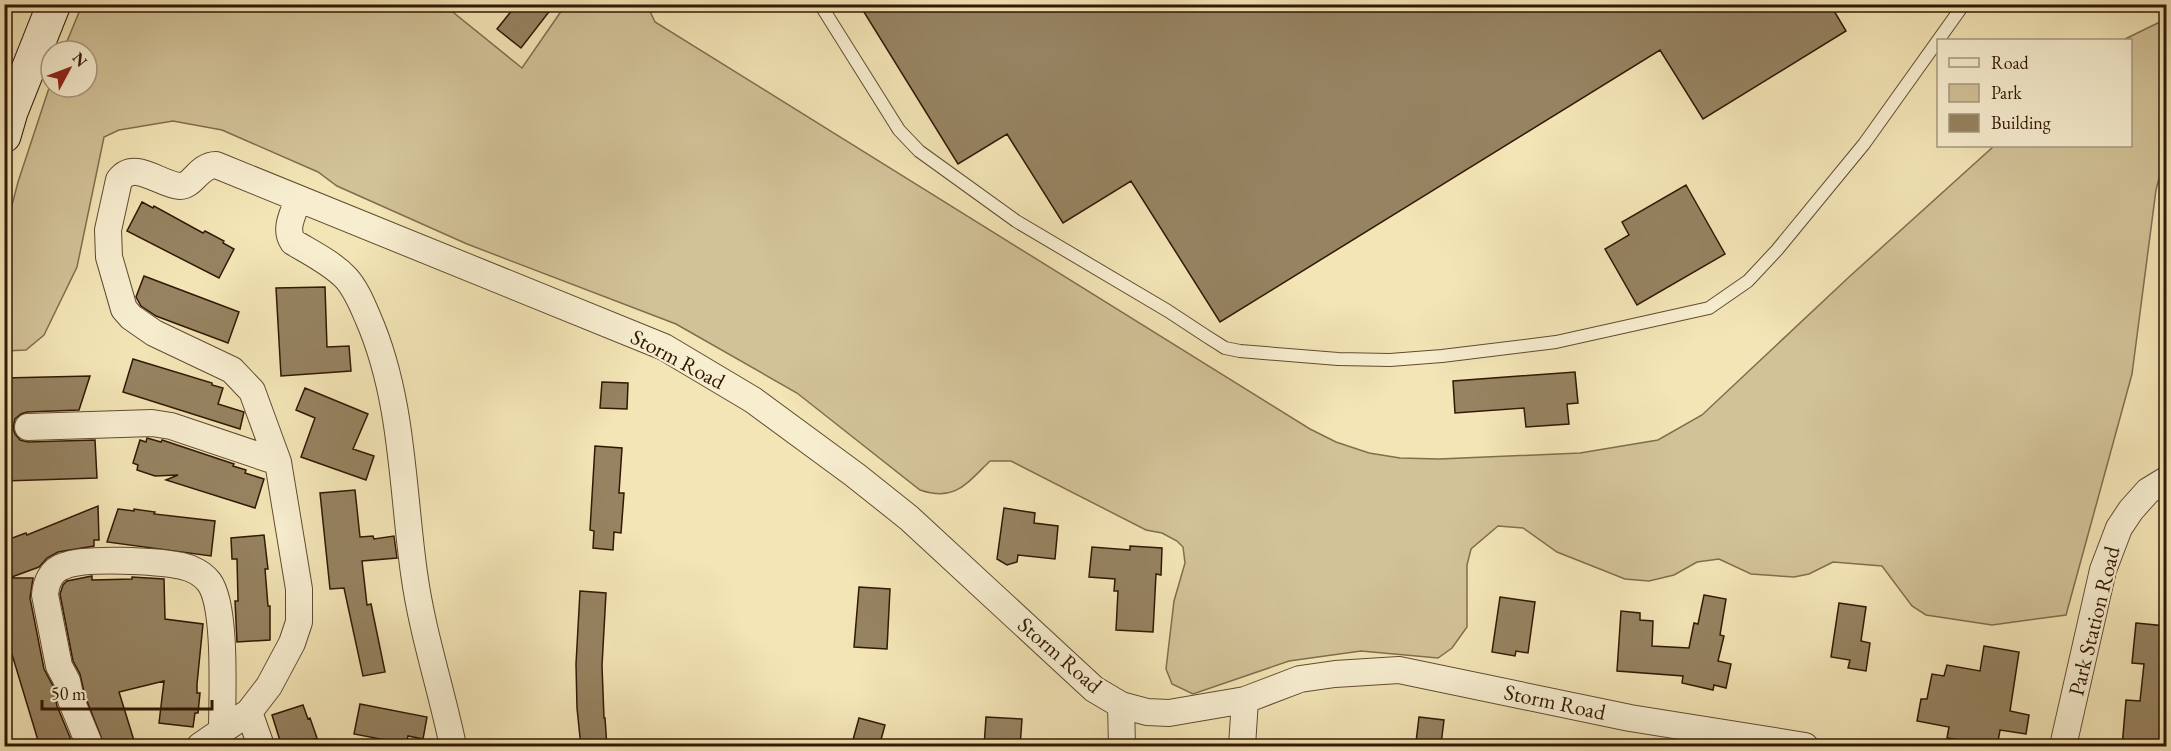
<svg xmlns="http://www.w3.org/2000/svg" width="2171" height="751" font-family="'EB Garamond',serif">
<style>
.green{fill:#d2c298;stroke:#826d4e;stroke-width:1.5}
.building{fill:#968361;stroke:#321804;stroke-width:1.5}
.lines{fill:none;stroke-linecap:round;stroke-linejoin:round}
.lane-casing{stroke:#624b30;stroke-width:14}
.street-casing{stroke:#624b30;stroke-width:28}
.secondary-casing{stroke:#321804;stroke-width:35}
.lane{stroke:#f7eed0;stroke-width:12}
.street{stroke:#f7eed0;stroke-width:26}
.secondary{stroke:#f7eed0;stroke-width:33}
.labels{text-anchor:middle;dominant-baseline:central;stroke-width:4.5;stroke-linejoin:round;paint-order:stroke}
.street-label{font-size:22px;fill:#321804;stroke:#f7eed0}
</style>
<rect width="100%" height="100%" fill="#f3e5b6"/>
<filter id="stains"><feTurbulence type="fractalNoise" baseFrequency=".00333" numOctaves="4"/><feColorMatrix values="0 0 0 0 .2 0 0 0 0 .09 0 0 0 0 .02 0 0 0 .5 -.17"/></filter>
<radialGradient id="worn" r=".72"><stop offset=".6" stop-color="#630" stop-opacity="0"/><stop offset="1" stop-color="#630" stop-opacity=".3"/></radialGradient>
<path class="green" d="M 82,5 L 444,5 L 522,68 L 562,10 L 557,5 L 647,5 L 655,22 L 1310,429 L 1336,442 L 1369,453 L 1400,458 L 1439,459 L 1580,453 L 1658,440 L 1702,415 L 1849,277 L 1994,146 L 2130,146 L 2130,40 L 2123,40 L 2166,19 L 2166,152 L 2156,190 L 2132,374 L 2066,615 L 1992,625 L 1926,615 L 1912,606 L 1882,566 L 1833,562 L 1809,574 L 1794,577 L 1751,574 L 1719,559 L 1697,562 L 1674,575 L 1649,581 L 1625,579 L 1557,552 L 1523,528 L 1498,526 L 1471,549 L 1467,565 L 1467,627 L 1452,648 L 1438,658 L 1361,651 L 1289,661 L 1193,694 L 1172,684 L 1166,669 L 1174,601 L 1185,563 L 1183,547 L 1177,541 L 1162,533 L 1146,530 L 1011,461 L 990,461 C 966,484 955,502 920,490 L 797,393 L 676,324 L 467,244 L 337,186 L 318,172 L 222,130 L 173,121 L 119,130 L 104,137 L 77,267 L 44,335 L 26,350 L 5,351 L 5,232 L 18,182 L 51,82 L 51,87 L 87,87 L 87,51 L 63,51 Z"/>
<path class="building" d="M 517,4 L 555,4 L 521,48 L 497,29 Z
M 859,4 L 1830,4 L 1846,31 L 1703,119 L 1660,50 L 1220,322 L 1131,181 L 1063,223 L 1007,134 L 958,164 Z
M 1686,185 L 1725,254 L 1637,305 L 1605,249 L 1629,235 L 1622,222 Z
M 142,202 L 153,208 L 154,206 L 203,233 L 205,231 L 224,241 L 223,243 L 234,249 L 219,278 L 127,231 Z
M 144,276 L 239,312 L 228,343 L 156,316 L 141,306 L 136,297 Z
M 325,287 L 327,347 L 349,346 L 351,371 L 281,376 L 276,288 Z
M 133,359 L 212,383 L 212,385 L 223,388 L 218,404 L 244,412 L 240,429 L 123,392 Z
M 1575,372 L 1578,403 L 1567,404 L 1569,424 L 1526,427 L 1524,408 L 1455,413 L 1453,381 Z
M 90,376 L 79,410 L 27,412 L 21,414 L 15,419 L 13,428 L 15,434 L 20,440 L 28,442 L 95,440 L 97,478 L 4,481 L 4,378 Z
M 602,382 L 628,383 L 627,409 L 600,408 Z
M 305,388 L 368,414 L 353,449 L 374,456 L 366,480 L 301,457 L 315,418 L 296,410 Z
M 147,438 L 161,442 L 162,440 L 234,464 L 233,466 L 246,470 L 245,473 L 264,479 L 255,508 L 166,480 L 178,475 L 155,476 L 137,470 L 138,465 L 133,463 L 140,440 L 146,442 Z
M 595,446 L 622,448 L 619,493 L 624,493 L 621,533 L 614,532 L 613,550 L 593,548 L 594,531 L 590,530 Z
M 355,490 L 360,537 L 373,536 L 374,539 L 394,536 L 397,558 L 362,561 L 367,605 L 371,604 L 385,672 L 363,676 L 344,588 L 330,589 L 320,493 Z
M 98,506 L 99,540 L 94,540 L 94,546 L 58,552 L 47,558 L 39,567 L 9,578 L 33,578 L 30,598 L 44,669 L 53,686 L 57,706 L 74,747 L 40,747 L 4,628 L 4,594 L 12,592 L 7,579 L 4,580 L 4,541 L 26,533 L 27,535 Z
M 1004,508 L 1035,513 L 1034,523 L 1058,526 L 1055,559 L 1018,555 L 1017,562 L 1007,565 L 997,559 Z
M 118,509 L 134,511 L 134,509 L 155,512 L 154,514 L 215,521 L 211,556 L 107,542 Z
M 264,535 L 268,569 L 265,569 L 268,606 L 270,606 L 270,640 L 237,642 L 235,601 L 238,601 L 237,559 L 232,559 L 231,538 Z
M 1130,546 L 1162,548 L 1161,575 L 1156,574 L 1153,632 L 1116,630 L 1118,591 L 1114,591 L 1115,579 L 1089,577 L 1092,547 L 1130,550 Z
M 92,576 L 92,580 L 132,579 L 132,577 L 164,579 L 165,619 L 203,624 L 197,684 L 197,693 L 200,693 L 198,713 L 195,713 L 193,727 L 159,723 L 164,681 L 119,692 L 136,747 L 105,747 L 85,696 L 80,674 L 73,661 L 60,594 L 63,585 L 67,581 Z
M 859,587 L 890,589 L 887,649 L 854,647 Z
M 580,591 L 606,593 L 602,666 L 604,718 L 605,718 L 607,747 L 581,747 L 577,708 L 576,664 Z
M 1704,595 L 1726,599 L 1720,635 L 1724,636 L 1718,661 L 1731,664 L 1726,688 L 1714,685 L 1713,690 L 1682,683 L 1683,676 L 1617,671 L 1621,611 L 1640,613 L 1640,620 L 1653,621 L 1652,646 L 1689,648 L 1694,623 L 1698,624 Z
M 1500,597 L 1535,602 L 1528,653 L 1516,651 L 1515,656 L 1492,652 Z
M 1839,603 L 1866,607 L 1861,641 L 1870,643 L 1866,671 L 1848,668 L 1850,660 L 1831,657 Z
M 2136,623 L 2166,626 L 2166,747 L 2122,747 L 2126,700 L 2140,701 L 2144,664 L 2132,663 Z
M 1984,646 L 2019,652 L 2010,711 L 2029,715 L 2026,734 L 2000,730 L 1997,747 L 1972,747 L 1973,742 L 1947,738 L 1949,727 L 1917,721 L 1921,699 L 1927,699 L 1932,674 L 1944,676 L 1947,665 L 1980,671 Z
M 360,704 L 427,717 L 423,739 L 408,736 L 406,744 L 354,734 Z
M 303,705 L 308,719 L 310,718 L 317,738 L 314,739 L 316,747 L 282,747 L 272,715 Z
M 986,717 L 1022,719 L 1020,747 L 984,747 Z
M 1419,717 L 1444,720 L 1441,744 L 1416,742 Z
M 859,718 L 885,725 L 879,747 L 851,747 Z"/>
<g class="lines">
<defs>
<path id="lane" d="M 820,4 L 899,130 L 919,151 L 1016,221 L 1168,311 L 1206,336 L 1225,348 L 1240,351 L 1338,359 L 1390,360 L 1442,356 L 1556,342 L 1709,308 L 1748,281 L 1777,250 L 1864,144 L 1964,4"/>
<path id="street" d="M 298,200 C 293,214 284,229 293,242 C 311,253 332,263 346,278 C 356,289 362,304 368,318 C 403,398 402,487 414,573 C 422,632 441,688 453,746
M 28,427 L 152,423 L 171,426 L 278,462
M 1121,705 L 1122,746
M 249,712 L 261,746
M 90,746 L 71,700 L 67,681 L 59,666 L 45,595 C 46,583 51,570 64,566 C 85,557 158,561 182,566 C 192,568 203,574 209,582 C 227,606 222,699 222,731
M 200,746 L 249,712 L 269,686 L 292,643 L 299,622 L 299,589 L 278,462 L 252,391 L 232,370 L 154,333 L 131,317 L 124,309 L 109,257 L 108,230 L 119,180 C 135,159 160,185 180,186 C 193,186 199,165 216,165 L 664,347 L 753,400 L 855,475 L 909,518 L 1094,689 L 1121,705 L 1147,712 L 1169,713 L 1245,700 L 1300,679 L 1335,674 L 1399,670 L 1630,718 L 1805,746
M 1242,746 L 1245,700
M 2063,746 L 2103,570 L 2119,528 L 2131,510 L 2148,491 L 2166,480"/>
<path id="secondary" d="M 4,136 L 11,112 L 54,4"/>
</defs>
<use href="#lane" class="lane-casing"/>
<use href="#street" class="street-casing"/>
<use href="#secondary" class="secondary-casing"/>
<use href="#lane" class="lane"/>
<use href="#street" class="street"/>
<use href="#secondary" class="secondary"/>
</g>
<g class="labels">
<g class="street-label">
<text transform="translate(678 359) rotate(28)">Storm Road</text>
<text transform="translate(2094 621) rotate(-76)">Park Station Road</text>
<text transform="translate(1060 655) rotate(41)">Storm Road</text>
<text transform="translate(1555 702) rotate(12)">Storm Road</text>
</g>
</g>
<rect width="2171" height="751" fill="none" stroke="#f3e5b6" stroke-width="24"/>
<rect x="6" y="6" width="2159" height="739" fill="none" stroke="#321804" stroke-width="3"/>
<rect x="12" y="12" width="2147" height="727" fill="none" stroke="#321804" stroke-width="1.5"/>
<rect x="1937" y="39" width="195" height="108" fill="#f7eed0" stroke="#a8987e" stroke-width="1.5"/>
<rect x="1949" y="58" width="30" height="9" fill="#f7eed0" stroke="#a8987e" stroke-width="1.5"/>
<text x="1991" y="69" font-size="18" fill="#321804">Road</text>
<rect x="1949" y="84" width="30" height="18" fill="#d2c298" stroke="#a8987e" stroke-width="1.5"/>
<text x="1991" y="99" font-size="18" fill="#321804">Park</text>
<rect x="1949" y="114" width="30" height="18" fill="#968361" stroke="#a8987e" stroke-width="1.5"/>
<text x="1991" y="129" font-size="18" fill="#321804">Building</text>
<g transform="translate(69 69) rotate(49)"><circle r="28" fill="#f7eed0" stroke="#a8987e" stroke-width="1.5"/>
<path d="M0-4.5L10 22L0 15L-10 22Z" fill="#8f2418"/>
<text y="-9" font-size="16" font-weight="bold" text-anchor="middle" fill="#321804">N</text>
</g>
<path d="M42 700v9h170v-9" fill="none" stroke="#321804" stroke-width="3"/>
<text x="51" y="700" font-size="18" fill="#321804" stroke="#f7eed0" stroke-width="4.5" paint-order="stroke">50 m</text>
<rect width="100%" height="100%" filter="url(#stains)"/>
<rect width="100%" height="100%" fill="url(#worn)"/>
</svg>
